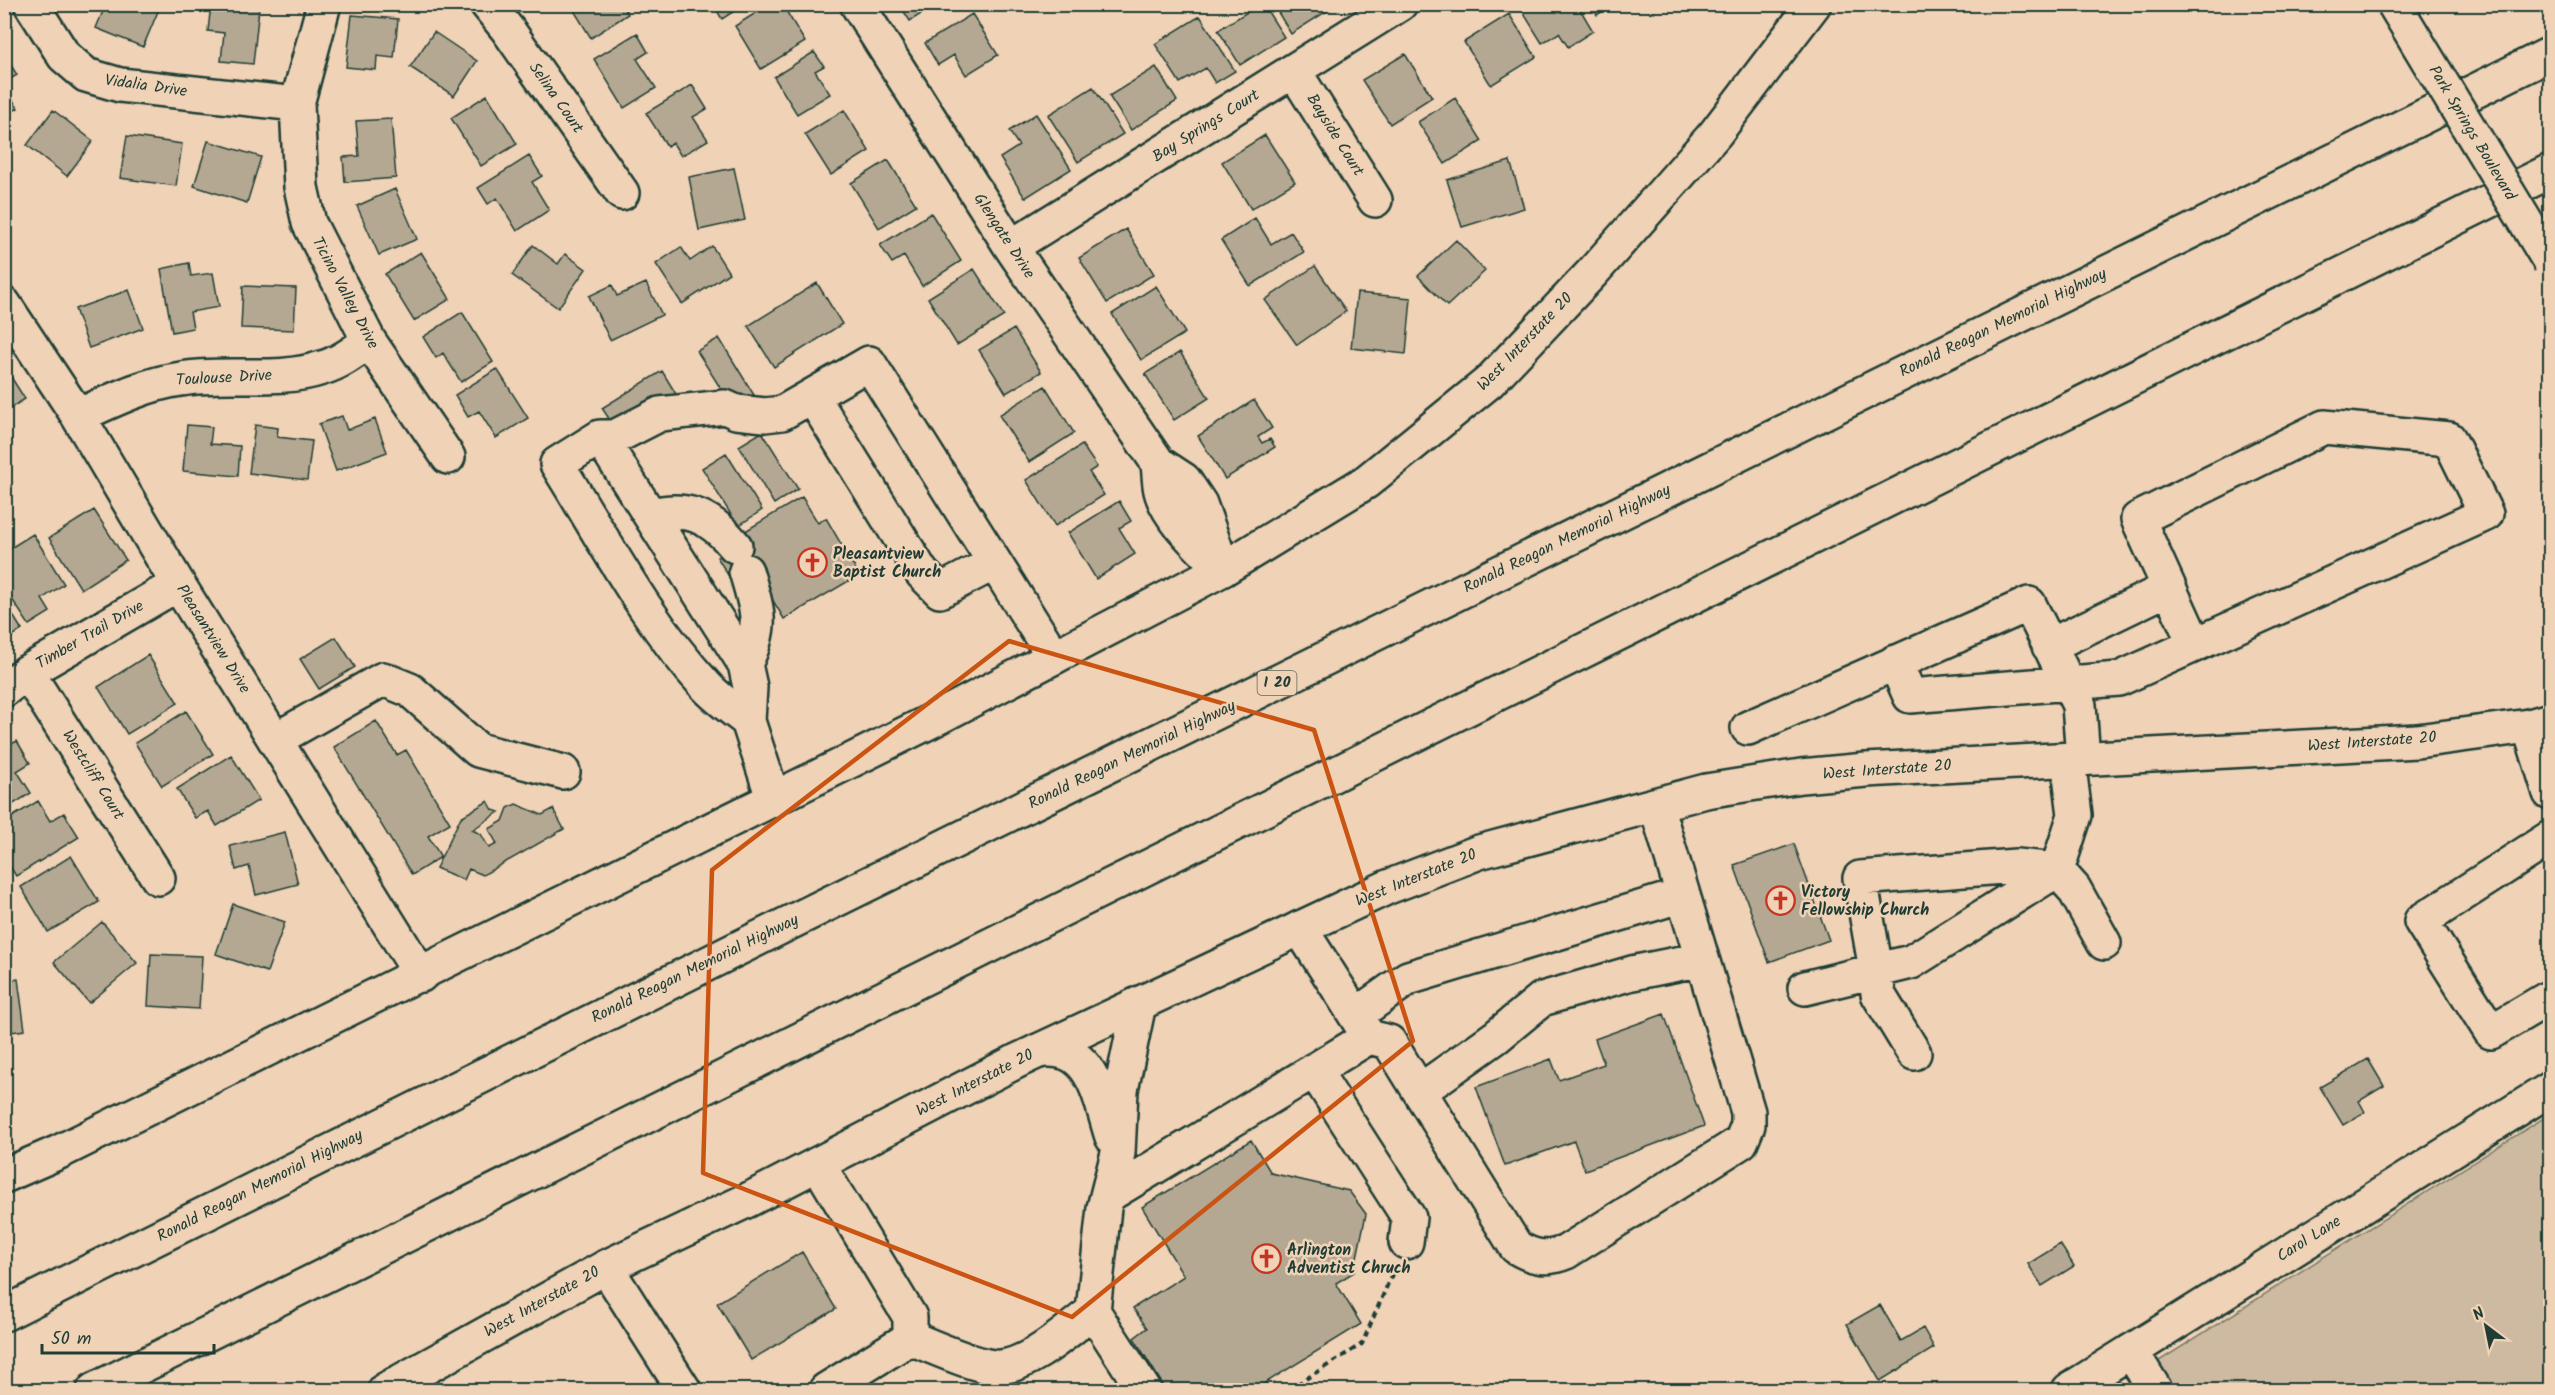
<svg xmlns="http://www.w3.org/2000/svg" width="2555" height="1395" font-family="Kalam,sans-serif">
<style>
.green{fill:#cebaa1;stroke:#767c6a;stroke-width:1.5}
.building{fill:#b5a892;stroke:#1f3d34;stroke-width:1.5}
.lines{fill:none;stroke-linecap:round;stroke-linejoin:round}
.minor-casing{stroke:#1f3d34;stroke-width:38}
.major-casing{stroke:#1f3d34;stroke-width:38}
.highway-casing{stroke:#1f3d34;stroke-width:38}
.path{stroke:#1f3d34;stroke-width:4;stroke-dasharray:6 4.5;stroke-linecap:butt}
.minor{stroke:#f0d2b6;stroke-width:33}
.major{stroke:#f0d2b6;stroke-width:33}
.highway{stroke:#f0d2b6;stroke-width:33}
.major-bridge-casing{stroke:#1f3d34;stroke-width:38;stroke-linecap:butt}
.major-bridge{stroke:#f0d2b6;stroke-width:33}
.marked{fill:none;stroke:#ca5512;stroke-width:4.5;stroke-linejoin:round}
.labels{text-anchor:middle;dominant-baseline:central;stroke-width:5;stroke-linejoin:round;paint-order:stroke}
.shield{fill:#f0d2b6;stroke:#5e6a5b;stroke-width:1.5}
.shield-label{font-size:15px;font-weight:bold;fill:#1f3d34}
.street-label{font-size:16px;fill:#1f3d34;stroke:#f0d2b6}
.poi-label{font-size:16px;font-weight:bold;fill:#1f3d34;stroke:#f0d2b6;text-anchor:start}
</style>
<rect width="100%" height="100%" fill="#f0d2b6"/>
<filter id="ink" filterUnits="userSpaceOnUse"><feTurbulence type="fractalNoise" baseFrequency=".0167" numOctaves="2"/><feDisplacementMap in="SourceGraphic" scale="12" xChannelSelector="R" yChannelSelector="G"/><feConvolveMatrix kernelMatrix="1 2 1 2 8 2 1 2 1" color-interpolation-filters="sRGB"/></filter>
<g filter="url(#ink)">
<path class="green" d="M 2550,1114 L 2550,1390 L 2166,1390 L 2151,1366 Z"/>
<path class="building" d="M 106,4 L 161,4 L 143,47 L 96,28 Z
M 211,4 L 259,8 L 253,64 L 221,61 L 224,33 L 208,31 Z
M 570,4 L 622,4 L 628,14 L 591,38 Z
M 713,4 L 745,4 L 722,19 Z
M 770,4 L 782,4 L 805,42 L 761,69 L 735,26 Z
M 899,4 L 937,4 L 910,21 Z
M 1260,4 L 1263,4 L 1284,37 L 1240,65 L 1218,30 Z
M 1273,4 L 1338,4 L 1291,34 Z
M 1518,4 L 1577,4 L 1593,31 L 1568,47 L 1559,33 L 1542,43 Z
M 1590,4 L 1614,4 L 1597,15 Z
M 972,14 L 998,55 L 966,75 L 954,55 L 938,65 L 925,43 Z
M 1509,14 L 1536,57 L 1491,85 L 1464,42 Z
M 352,15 L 398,19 L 394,58 L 377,56 L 376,70 L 346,67 Z
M 1200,16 L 1235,71 L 1215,83 L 1206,68 L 1180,83 L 1155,44 Z
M 434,32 L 477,61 L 454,96 L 410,67 Z
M 637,33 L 648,52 L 637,59 L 656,88 L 624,108 L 594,59 Z
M 814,52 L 824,66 L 815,71 L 830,94 L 797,114 L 774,77 Z
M 4,54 L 17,75 L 4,83 Z
M 1405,54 L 1432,97 L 1390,124 L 1362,80 Z
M 1156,67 L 1177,101 L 1131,130 L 1109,96 Z
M 692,85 L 707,109 L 693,117 L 708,140 L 681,156 L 673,143 L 667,146 L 646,113 Z
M 4,87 L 18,108 L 4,117 Z
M 1093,87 L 1123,134 L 1078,162 L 1048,115 Z
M 487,95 L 517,144 L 481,166 L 451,118 Z
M 1455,98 L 1482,141 L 1445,164 L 1418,122 Z
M 53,110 L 93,141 L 67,176 L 27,145 Z
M 844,110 L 869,151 L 831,175 L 805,134 Z
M 1036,114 L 1071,169 L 1025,198 L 1000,158 L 1019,146 L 1009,131 Z
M 391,119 L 396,178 L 345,182 L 343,157 L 359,156 L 356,121 Z
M 1265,135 L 1295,182 L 1251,209 L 1222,162 Z
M 127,136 L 182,144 L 176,186 L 120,178 Z
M 208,141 L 261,157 L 247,203 L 194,186 Z
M 529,156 L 542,176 L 532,182 L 549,210 L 517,231 L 497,198 L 488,204 L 478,188 Z
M 888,160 L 916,205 L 879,228 L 851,183 Z
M 1510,161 L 1524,208 L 1462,227 L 1447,180 Z
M 734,168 L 745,220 L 699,230 L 689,177 Z
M 395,189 L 417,239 L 379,255 L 357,206 Z
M 931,213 L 961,261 L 922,286 L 904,256 L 892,263 L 880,245 Z
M 1255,218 L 1271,244 L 1291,232 L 1304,252 L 1250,286 L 1221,240 Z
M 1126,229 L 1154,274 L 1107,303 L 1079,258 Z
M 1456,240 L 1485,271 L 1447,306 L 1418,276 Z
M 533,245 L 558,264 L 565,254 L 586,269 L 558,308 L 512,275 Z
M 712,246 L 729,273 L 682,304 L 656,264 L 681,247 L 690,261 Z
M 421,252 L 450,299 L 414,321 L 385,274 Z
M 189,263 L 191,276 L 213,273 L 219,307 L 190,312 L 193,328 L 172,332 L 161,269 Z
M 1315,266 L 1346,311 L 1297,345 L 1265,300 Z
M 974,269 L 1004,316 L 957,345 L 928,298 Z
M 646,283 L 662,315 L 610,340 L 589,296 L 612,285 L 617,296 Z
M 817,283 L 842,324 L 774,367 L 748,326 Z
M 243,286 L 296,288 L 294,330 L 241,328 Z
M 1156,286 L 1185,333 L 1141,360 L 1112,314 Z
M 129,290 L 143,328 L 89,348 L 75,309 Z
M 1357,293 L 1411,298 L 1406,354 L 1351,348 Z
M 462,312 L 493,362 L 461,382 L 443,353 L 436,358 L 423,337 Z
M 1014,329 L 1041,372 L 1006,393 L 979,350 Z
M 719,338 L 754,395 L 733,408 L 697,351 Z
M 1180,352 L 1209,398 L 1174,420 L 1145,374 Z
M 4,366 L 25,399 L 4,412 Z
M 497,369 L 528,418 L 496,438 L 479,411 L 468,417 L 455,395 Z
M 662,371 L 676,394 L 617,431 L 602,408 Z
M 1045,386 L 1074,433 L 1029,462 L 999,415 Z
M 1254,400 L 1272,428 L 1258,437 L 1262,443 L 1270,439 L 1275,447 L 1225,479 L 1198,436 Z
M 342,416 L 347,430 L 375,419 L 387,452 L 336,471 L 319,424 Z
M 187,425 L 212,427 L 210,444 L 240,446 L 238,476 L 183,471 Z
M 255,425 L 278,428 L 277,437 L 312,441 L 307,480 L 249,473 Z
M 762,432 L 798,489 L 774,504 L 739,446 Z
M 1082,445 L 1097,467 L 1089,472 L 1104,495 L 1055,526 L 1026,480 Z
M 726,453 L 762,510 L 738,526 L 702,468 Z
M 802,497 L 818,523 L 826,518 L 859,575 L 784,619 L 753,567 L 731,580 L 717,557 L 747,539 L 742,533 Z
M 1119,501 L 1131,521 L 1119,528 L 1135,554 L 1096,579 L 1068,533 Z
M 94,510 L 126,560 L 81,589 L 49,538 Z
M 33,534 L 64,584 L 42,599 L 50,612 L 29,625 L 4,587 L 4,552 Z
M 4,601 L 22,630 L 4,641 Z
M 336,637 L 355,667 L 319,689 L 300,659 Z
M 148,655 L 178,703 L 127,734 L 98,687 Z
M 186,711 L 213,754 L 162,786 L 135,743 Z
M 376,721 L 397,755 L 406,750 L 450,823 L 428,836 L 441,857 L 412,875 L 334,747 Z
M 17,741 L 30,763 L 17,771 L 31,793 L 4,810 L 4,748 Z
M 231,755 L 259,800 L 217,826 L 208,811 L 195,818 L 177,789 Z
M 38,801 L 50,821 L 64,813 L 79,837 L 16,876 L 4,857 L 4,822 Z
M 488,801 L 493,810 L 499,812 L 472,830 L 481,834 L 489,848 L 497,844 L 489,829 L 503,821 L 508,808 L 516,804 L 542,815 L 553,809 L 564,829 L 483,875 L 469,869 L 464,880 L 436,868 L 461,817 Z
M 285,832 L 298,884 L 256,895 L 249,866 L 236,870 L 230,846 Z
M 1794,844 L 1829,940 L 1769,962 L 1734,865 Z
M 71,856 L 99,902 L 48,932 L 21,887 Z
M 233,904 L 285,922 L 267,972 L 216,954 Z
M 102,922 L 137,963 L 89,1003 L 54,962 Z
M 151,954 L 202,956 L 199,1009 L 148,1006 Z
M 18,979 L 25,1030 L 4,1033 L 4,981 Z
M 1664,1014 L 1704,1126 L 1585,1170 L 1574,1141 L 1505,1166 L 1476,1087 L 1551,1059 L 1559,1080 L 1604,1064 L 1595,1039 Z
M 2368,1059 L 2384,1086 L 2359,1101 L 2365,1112 L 2343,1125 L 2320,1087 Z
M 1251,1140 L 1271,1173 L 1349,1191 L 1366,1214 L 1354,1272 L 1336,1283 L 1361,1324 L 1254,1390 L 1166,1390 L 1134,1338 L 1147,1328 L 1133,1308 L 1184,1276 L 1142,1207 Z
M 2060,1244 L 2074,1266 L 2042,1286 L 2028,1264 Z
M 802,1252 L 836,1309 L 751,1360 L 717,1303 Z
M 1880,1305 L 1901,1341 L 1923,1328 L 1934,1348 L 1880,1381 L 1847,1324 Z"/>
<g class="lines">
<defs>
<path id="minor" d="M 31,4 L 64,56 L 86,75 L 120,85 L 297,104
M 324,4 L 297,104 L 301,187 L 309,223 L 369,341 L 448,457
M 487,4 L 508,30 L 622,193
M 857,4 L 1011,247 L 1158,463 L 1184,480 L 1200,504 L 1223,569
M 1294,71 L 1375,200
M 1011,247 L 1400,4
M 4,304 L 78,416 L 178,584 L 421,975
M 812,396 L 922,573 L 940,591 L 994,563
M 78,416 C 111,401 145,384 181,379 C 227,371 277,383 322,368 C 340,363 354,352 369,341
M 600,437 L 745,664 L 750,687 L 748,721 L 773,798
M 1158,463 C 1159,472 1159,482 1161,491 C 1167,516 1197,544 1215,562
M 650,515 C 688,506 710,516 735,546
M 2049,646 L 2169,588
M 1895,662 L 1910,696 L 2119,679 L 2486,514 L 2449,439 L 2324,427 L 2138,519 L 2195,645
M 745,664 C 764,625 758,612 746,571
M 27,672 L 158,878
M 4,690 L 27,672 L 178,584
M 748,721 C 734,710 718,699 706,686 C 646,621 604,539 557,464 L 600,437 L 615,437 L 660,414 L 725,407 L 736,412 L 765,415 L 782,413 L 869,363 L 1054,657
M 2529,726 L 2550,793
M 1748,728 L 2029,604 L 2079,705 L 2083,759
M 275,740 L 383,679 L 410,690 L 478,750 L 563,772
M 2550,838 L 2421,921 L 2491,1032 L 2550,997
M 1805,988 L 1911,962 L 2057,870 L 2075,815 L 2068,759
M 1139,1004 L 1121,1090 L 1118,1153 L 1104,1208 L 1093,1311 L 1144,1390
M 1356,1015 L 1408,978 L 1683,895
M 1369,1037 L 1389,1042 L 1516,1247 C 1534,1258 1547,1260 1566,1252 L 1741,1142 L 1748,1125 L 1748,1112 L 1656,805
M 1038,1051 C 1093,1042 1099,1097 1112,1137
M 1914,1053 L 1878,994 L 1876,970 L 1860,878 L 2016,866 L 2057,870 L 2074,889 L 2104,943
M 1314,1070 L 1409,1218 L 1406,1242
M 1420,1091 L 1496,1037 L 1542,999 L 1632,973 L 1702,959
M 818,1164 L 910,1317 L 910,1338 L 826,1390
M 1107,1196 L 1369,1037 L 1300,928
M 606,1267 L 684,1390
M 910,1338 C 932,1346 972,1365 994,1367 C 1025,1370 1070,1329 1093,1311
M 2131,1351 L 2155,1390
M 2069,1390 L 2550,1089"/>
<path id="major" d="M 4,1176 L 59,1152 L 935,719 L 1223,569 L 1366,482 L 1489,382 L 1592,273 L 1715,134 L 1814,4
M 385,1390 L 606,1267 L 748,1200 L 1019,1060 L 1388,887 L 1479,852 L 1706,791 L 1801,776 L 1866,770 L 2417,741 L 2529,726 L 2550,720"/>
<path id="highway" d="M 4,1314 L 783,926 L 2550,54
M 94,1390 L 2550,171"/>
</defs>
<use href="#minor" class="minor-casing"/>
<use href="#major" class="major-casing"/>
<use href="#highway" class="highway-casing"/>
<path class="path" d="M 1288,1390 L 1362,1344 L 1396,1265"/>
<use href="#minor" class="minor"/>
<use href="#major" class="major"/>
<use href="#highway" class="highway"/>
<defs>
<path id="major-bridge" d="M 2394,4 L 2550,262"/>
</defs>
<use href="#major-bridge" class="major-bridge-casing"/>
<use href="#major-bridge" class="major-bridge"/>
</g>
</g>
<path class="marked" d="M 1009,641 L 1314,730 L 1413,1041 L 1072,1317 L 703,1173 L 712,870 Z"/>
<defs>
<symbol id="church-ring" viewBox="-11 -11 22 22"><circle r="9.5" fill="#f0d2b6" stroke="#c8321e" stroke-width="1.5"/><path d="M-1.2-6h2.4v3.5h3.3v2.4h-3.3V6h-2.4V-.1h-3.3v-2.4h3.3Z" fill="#c8321e"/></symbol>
</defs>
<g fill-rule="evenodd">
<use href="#church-ring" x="796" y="546" width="33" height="33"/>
<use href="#church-ring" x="1764" y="884" width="33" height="33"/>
<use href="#church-ring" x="1250" y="1242" width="33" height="33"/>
</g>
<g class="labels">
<rect class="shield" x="1257.5" y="671" width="39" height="24" rx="4.5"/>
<g class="shield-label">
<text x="1277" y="683">I 20</text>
</g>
<g class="street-label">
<text transform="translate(146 86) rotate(8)">Vidalia Drive</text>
<text transform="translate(556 98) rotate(55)">Selina Court</text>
<text transform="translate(1206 126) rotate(-32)">Bay Springs Court</text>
<text transform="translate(2472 133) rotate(59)">Park Springs Boulevard</text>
<text transform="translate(1335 135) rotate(58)">Bayside Court</text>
<text transform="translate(1004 236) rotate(57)">Glengate Drive</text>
<text transform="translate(345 293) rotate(62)">Ticino Valley Drive</text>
<text transform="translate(2003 323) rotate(-26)">Ronald Reagan Memorial Highway</text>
<text transform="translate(1525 342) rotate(-46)">West Interstate 20</text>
<text transform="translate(224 378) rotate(-3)">Toulouse Drive</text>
<text transform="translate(1567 539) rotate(-26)">Ronald Reagan Memorial Highway</text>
<text transform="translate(90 635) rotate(-30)">Timber Trail Drive</text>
<text transform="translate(213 639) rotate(58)">Pleasantview Drive</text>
<text transform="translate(2372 742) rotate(-4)">West Interstate 20</text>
<text transform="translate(1132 755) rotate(-26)">Ronald Reagan Memorial Highway</text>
<text transform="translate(1887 770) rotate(-4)">West Interstate 20</text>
<text transform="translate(93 775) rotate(58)">Westcliff Court</text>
<text transform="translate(1416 878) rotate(-22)">West Interstate 20</text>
<text transform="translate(695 969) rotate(-26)">Ronald Reagan Memorial Highway</text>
<text transform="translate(975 1083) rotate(-27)">West Interstate 20</text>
<text transform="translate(260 1186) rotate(-27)">Ronald Reagan Memorial Highway</text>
<text transform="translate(2309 1239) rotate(-32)">Carol Lane</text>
<text transform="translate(542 1302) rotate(-29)">West Interstate 20</text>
</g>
<g class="poi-label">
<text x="833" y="554">Pleasantview<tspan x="833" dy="18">Baptist Church</tspan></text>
<text x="1801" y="892">Victory<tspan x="1801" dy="18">Fellowship Church</tspan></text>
<text x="1287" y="1250">Arlington<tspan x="1287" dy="18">Adventist Chruch</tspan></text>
</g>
</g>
<rect width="2555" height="1395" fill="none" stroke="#f0d2b6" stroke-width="24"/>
<rect x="12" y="12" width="2531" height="1371" fill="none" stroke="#1f3d34" stroke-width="2" filter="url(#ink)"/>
<g transform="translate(2486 1326) rotate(328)" stroke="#f0d2b6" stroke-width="4.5" paint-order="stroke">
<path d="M0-4.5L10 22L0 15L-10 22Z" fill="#1f3d34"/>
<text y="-9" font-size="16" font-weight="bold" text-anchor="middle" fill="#1f3d34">N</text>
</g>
<path d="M42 1344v9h172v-9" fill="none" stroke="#1f3d34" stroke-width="3"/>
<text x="51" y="1344" font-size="18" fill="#1f3d34" stroke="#f0d2b6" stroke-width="4.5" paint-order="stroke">50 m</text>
</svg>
